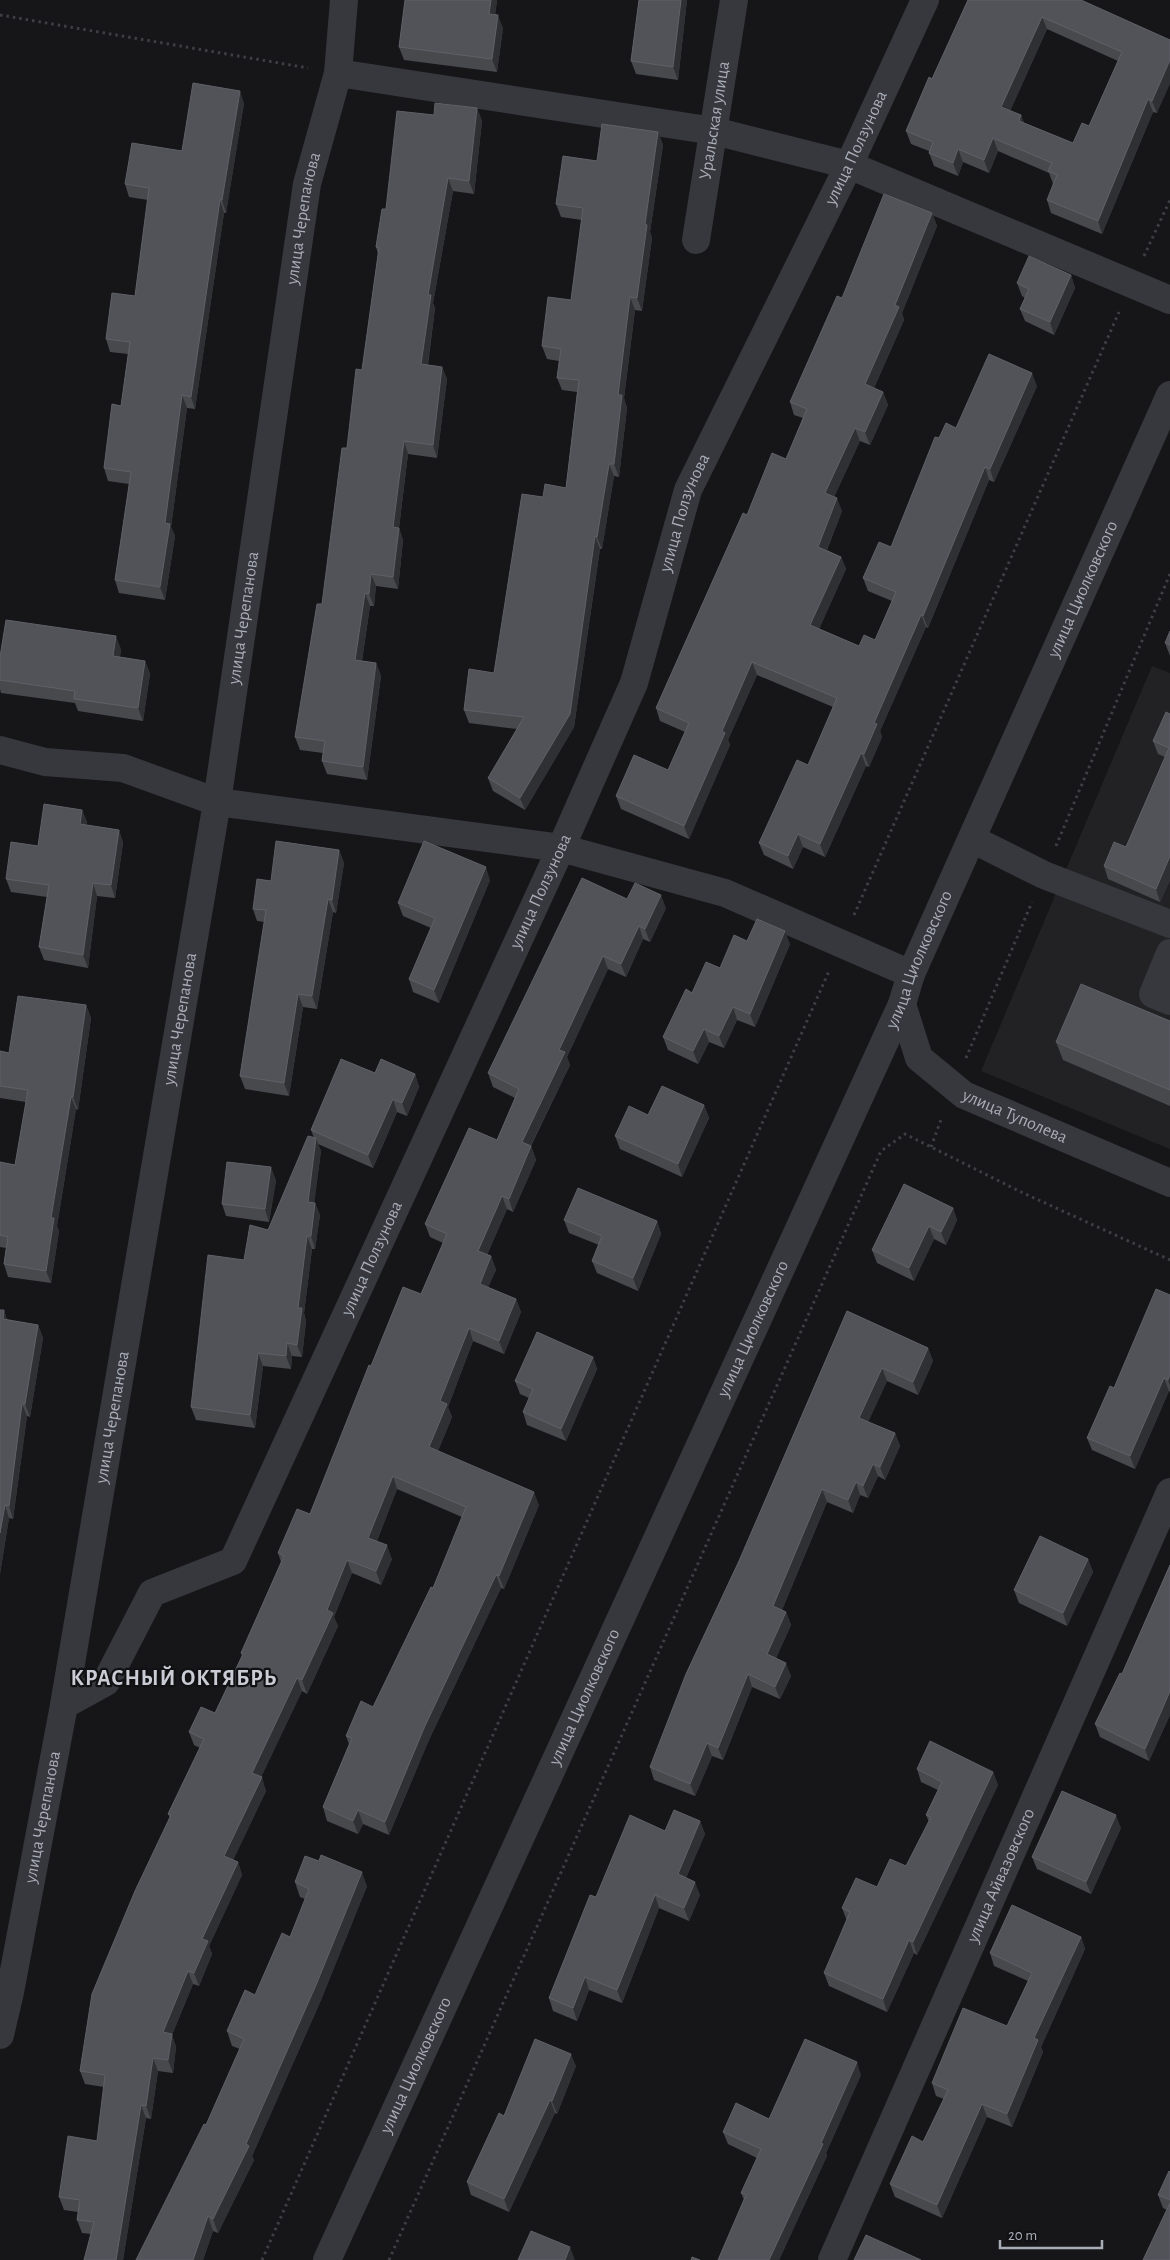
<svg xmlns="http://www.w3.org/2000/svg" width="1170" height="2260" font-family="'Alegreya Sans',sans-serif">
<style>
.built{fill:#222225}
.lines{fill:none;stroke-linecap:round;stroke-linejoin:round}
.path{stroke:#3d3f44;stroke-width:3;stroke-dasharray:2.5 4;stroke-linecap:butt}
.minor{stroke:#37383d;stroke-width:28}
.wall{fill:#47494d;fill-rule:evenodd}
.shaded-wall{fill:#2f3033}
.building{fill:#525359;stroke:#5f6168;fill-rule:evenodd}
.labels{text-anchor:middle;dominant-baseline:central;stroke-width:4.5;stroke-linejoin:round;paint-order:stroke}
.street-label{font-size:18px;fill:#a8adb8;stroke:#111113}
.district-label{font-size:22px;font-weight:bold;letter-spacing:1px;fill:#c9ccd4;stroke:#111113}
</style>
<rect width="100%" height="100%" fill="#161618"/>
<path class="built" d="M 1152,666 L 1170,673 L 1170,1149 L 981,1071 Z"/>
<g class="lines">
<path class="path" d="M 0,15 L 308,68
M 1144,256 L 1170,200
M 1056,846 L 1170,574
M 854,915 L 1119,312
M 966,1058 L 1032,902
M 931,1147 L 942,1117
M 262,2260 L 829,971
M 389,2260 L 881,1151 L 905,1134 L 1021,1192 L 1170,1260"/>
<g class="minor">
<path d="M 338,73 L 714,131 L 849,165 L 1170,300"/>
<path id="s1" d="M 696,240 L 734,0"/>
<path d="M 0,750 L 45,762 L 123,768 L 217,802 L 561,848 L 725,893 L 911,974"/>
<path d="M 972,839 L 1044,875 L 1170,924"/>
<path d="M 1170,953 L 1153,994 L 1170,1001"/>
<path id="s2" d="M 902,1004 L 919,1058 L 964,1095 L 1170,1183"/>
<path id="s3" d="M 64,1705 L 106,1682 L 152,1593 L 233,1561 L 561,848 L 634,683 L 688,490 L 849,165 L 925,0"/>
<path id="s4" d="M 0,2035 L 10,1992 L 64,1705 L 217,802 L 307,184 L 338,73 L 344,0"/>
<path id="s5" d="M 327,2260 L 902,1004 L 911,974 L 1170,395"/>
<path id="s6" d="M 832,2260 L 1170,1492"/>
</g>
</g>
<path class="wall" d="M 405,0 L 497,0 L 495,14 L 503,28 L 497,72 L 404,60 L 399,47 Z
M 639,0 L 687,0 L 678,80 L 636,74 L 631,61 Z
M 968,0 L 1170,40 L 1157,113 L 1153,112 L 1102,234 L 1051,213 L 1047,200 L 1053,184 L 1049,173 L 998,151 L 989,173 L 963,162 L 958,176 L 934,166 L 929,153 L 929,151 L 911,144 L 906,131 L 932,79 ZM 1047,29 L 1118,61 L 1089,126 L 1073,143 L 1024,123 L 1021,115 L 1010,111 Z
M 244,103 L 226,213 L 224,213 L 195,409 L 187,408 L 171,527 L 175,536 L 165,600 L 119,593 L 115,580 L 129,484 L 108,481 L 104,468 L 121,406 L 128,354 L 110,352 L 106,339 L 135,296 L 148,200 L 129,197 L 125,184 L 182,151 Z
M 477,108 L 482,121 L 474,194 L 453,191 L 433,303 L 435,308 L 428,365 L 442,367 L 447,379 L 437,458 L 408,454 L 399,528 L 403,540 L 398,589 L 376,586 L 374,606 L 370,606 L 362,661 L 376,663 L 381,676 L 367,780 L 327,774 L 322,761 L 323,753 L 300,750 L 295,737 L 322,604 L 347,448 L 362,370 L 378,254 L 376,247 L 386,209 L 434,115 Z
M 658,132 L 663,145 L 650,232 L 652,238 L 642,311 L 635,310 L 624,398 L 627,408 L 619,477 L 614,476 L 602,549 L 600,549 L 574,727 L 525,810 L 493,791 L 488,778 L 517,729 L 469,723 L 464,710 L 494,673 L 543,497 L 566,488 L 577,392 L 562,390 L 557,378 L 559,361 L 547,359 L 542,346 L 571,300 L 582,220 L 561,217 L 556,204 L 597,161 Z
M 932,213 L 937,226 L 902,313 L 904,320 L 874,388 L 883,392 L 888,405 L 870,445 L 860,441 L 834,497 L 842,511 L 827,550 L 841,557 L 846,569 L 819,629 L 859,646 L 875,640 L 892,601 L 868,591 L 863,578 L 891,547 L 939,438 L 956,428 L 1037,386 L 994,482 L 989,480 L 928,628 L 926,627 L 880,731 L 882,737 L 869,767 L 866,766 L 825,857 L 803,847 L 793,869 L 764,855 L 759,843 L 808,765 L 833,707 L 757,675 L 728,740 L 730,745 L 689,839 L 621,809 L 616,796 L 668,770 L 685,732 L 660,721 L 656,708 L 747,515 L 786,459 L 803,418 L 794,415 L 790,402 L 842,298 Z
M 1071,275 L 1075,288 L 1054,335 L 1025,321 L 1020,309 L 1025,298 L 1022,296 L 1017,283 Z
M 1165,643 L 1170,645 L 1170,656 Z
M 121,649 L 120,657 L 145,661 L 150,674 L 143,721 L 78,711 L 75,703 L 1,693 L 0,689 L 0,680 Z
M 1170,714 L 1170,880 L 1160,902 L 1108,879 L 1104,866 L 1126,847 L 1165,757 L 1158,754 L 1153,741 Z
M 82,810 L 87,822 L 86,825 L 119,830 L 123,843 L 115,898 L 97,896 L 88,968 L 44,960 L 39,947 L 47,897 L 11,892 L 6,879 L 38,846 Z
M 339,850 L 344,863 L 336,913 L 333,912 L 317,1009 L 303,1007 L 289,1096 L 245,1089 L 240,1076 L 265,922 L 257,921 L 253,909 Z
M 490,880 L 439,1003 L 413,992 L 409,979 L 431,928 L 403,916 L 398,903 Z
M 627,899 L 666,908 L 650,942 L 643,939 L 626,977 L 608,969 L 567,1057 L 570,1065 L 531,1146 L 536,1160 L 513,1212 L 507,1209 L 487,1255 L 491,1256 L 496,1270 L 488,1287 L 516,1299 L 521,1312 L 504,1354 L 473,1341 L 448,1407 L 452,1417 L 438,1451 L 539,1505 L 504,1589 L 501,1588 L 428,1742 L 389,1835 L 363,1824 L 358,1834 L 327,1821 L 323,1807 L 349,1744 L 346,1736 L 373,1707 L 433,1588 L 462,1517 L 397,1489 L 377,1541 L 392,1559 L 381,1585 L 352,1573 L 334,1617 L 338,1626 L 307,1694 L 302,1691 L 261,1777 L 266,1791 L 233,1860 L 238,1862 L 242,1875 L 209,1946 L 212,1954 L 199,1986 L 193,1984 L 172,2035 L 176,2047 L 173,2073 L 158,2071 L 151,2119 L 146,2118 L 123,2260 L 84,2260 L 91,2234 L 82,2233 L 77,2220 L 78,2212 L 64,2210 L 59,2197 L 97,2141 L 104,2087 L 85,2084 L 80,2071 L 170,1818 L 168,1814 L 200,1748 L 194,1745 L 189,1732 L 215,1713 L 242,1656 L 241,1653 L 281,1562 L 278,1553 L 310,1514 L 371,1366 L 421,1294 L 443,1243 L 430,1237 L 425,1224 L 497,1140 L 515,1098 L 493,1087 L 488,1073 Z
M 747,941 L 790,944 L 755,1027 L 737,1020 L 724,1048 L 709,1042 L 698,1064 L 668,1050 L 663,1037 L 692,993 L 720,968 Z
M 86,1005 L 91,1018 L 78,1110 L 76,1109 L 57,1226 L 59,1231 L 51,1283 L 8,1277 L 4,1264 L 6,1248 L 0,1247 L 0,1162 L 15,1165 L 26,1102 L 0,1098 L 0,1051 L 9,1053 Z
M 1170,1021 L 1170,1106 L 1063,1060 L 1056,1042 Z
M 375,1073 L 415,1074 L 419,1087 L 407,1116 L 397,1112 L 373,1168 L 318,1144 L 321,1151 L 314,1202 L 315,1203 L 320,1215 L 315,1249 L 312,1249 L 304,1313 L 306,1321 L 302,1357 L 292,1356 L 291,1369 L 263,1366 L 255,1428 L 196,1420 L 191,1407 L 244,1260 L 268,1230 L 314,1138 L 311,1130 Z
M 704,1105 L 709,1118 L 682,1177 L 620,1149 L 615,1136 L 648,1115 Z
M 276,1180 L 269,1222 L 226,1216 L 222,1204 Z
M 953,1208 L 957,1220 L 946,1245 L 934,1239 L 914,1281 L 877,1263 L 872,1250 Z
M 564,1220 L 657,1221 L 661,1234 L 638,1291 L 597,1273 L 592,1261 L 599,1245 L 569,1233 Z
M 1170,1295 L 1170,1392 L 1169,1391 L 1135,1469 L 1092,1450 L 1087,1438 L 1114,1388 Z
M 0,1310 L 4,1310 L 7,1320 L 38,1325 L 43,1338 L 30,1417 L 27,1416 L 13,1519 L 9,1518 L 0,1574 Z
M 847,1311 L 928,1348 L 933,1361 L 918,1395 L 887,1381 L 868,1422 L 895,1433 L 900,1446 L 885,1480 L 878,1476 L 868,1498 L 860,1495 L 853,1513 L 827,1502 L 782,1610 L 786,1612 L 791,1625 L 776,1658 L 791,1676 L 780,1699 L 752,1687 L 723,1760 L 712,1756 L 695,1796 L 654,1780 L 650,1767 Z
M 593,1357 L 597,1369 L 566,1441 L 527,1425 L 523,1412 L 529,1398 L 520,1394 L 515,1381 Z
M 1088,1559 L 1093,1572 L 1067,1626 L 1019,1603 L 1014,1590 Z
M 1170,1565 L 1170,1715 L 1149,1761 L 1100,1737 L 1095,1724 L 1122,1674 Z
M 917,1769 L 993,1772 L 998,1785 L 917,1955 L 914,1953 L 887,2012 L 829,1986 L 824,1973 L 847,1921 L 842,1908 L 877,1887 L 906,1866 L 929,1822 L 926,1815 L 938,1790 L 921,1782 Z
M 700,1821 L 705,1834 L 686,1878 L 700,1895 L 689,1921 L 659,1908 L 622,2003 L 589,1990 L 577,2021 L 553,2011 L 549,1998 L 665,1831 Z
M 1121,1828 L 1091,1894 L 1037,1869 L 1032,1857 Z
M 295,1882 L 367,1886 L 321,2000 L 252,2156 L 254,2160 L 218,2233 L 213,2231 L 203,2260 L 136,2260 L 206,2125 L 240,2049 L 232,2046 L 227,2031 L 255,1995 L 290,1937 L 305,1899 L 300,1897 Z
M 1081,1937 L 1085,1949 L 1041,2047 L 1043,2052 L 1012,2127 L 987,2117 L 942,2218 L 895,2197 L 890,2184 L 923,2142 L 944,2099 L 936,2096 L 932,2083 L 1007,2026 L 1028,1981 L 994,1966 L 990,1953 Z
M 576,2066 L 557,2114 L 555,2113 L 509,2212 L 471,2195 L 467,2182 L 504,2116 Z
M 861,2075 L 826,2153 L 827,2156 L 779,2260 L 718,2260 L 744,2200 L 741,2193 L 757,2158 L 728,2144 L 723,2132 L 769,2119 Z
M 1170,2172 L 1170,2260 L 1167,2210 L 1163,2208 L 1158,2195 Z"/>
<path class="shaded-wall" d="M 491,0 L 497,0 L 494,27 L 489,14 Z
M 681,0 L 687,0 L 678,80 L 673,67 Z
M 498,15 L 503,28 L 497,72 L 492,59 Z
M 1042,17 L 1047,29 L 1006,120 L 1001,107 Z
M 1170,60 L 1170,84 L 1157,113 L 1152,101 Z
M 240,91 L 244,103 L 226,213 L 222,200 Z
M 1148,99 L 1153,112 L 1102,234 L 1098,221 Z
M 477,108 L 482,121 L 474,194 L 469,181 Z
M 1021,115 L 1026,128 L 1019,121 Z
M 658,132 L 663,145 L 650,232 L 652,238 L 642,311 L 637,298 L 645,224 Z
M 993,138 L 998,151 L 989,173 L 984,160 Z
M 958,149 L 963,162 L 958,176 L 953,163 Z
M 448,178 L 453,191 L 433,303 L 435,308 L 426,377 L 421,364 L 428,295 Z
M 220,200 L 224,213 L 195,409 L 191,397 Z
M 932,213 L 937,226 L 902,313 L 904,320 L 870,397 L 865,384 L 895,305 Z
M 1071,275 L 1075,288 L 1054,335 L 1050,322 Z
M 630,297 L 635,310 L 624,398 L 627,408 L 619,477 L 614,464 L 618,395 Z
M 442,367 L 447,379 L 437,458 L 433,445 Z
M 1032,373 L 1037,386 L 994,482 L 990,469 Z
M 883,392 L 888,405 L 870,445 L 865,432 Z
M 182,395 L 187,408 L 171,527 L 175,536 L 165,600 L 160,587 L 165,523 Z
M 855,428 L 860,441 L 830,506 L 825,493 Z
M 404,441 L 408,454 L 399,528 L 403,540 L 398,589 L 393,577 L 393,527 Z
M 609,464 L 614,476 L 602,549 L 597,537 Z
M 985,467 L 989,480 L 928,628 L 923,616 Z
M 837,498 L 842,511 L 823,559 L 818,547 Z
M 595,536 L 600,549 L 574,727 L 525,810 L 520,798 Z
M 841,557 L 846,569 L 815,638 L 810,625 Z
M 371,574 L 376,586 L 374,606 L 369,594 Z
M 365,593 L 370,606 L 360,673 L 355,660 Z
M 921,615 L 926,627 L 880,731 L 882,737 L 869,767 L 864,754 L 874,723 Z
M 116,636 L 121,649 L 118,669 L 113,656 Z
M 145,661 L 150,674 L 143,721 L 138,708 Z
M 752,662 L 757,675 L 728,740 L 730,745 L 689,839 L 684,826 L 722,731 Z
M 376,663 L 381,676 L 367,780 L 363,767 Z
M 861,753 L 866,766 L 825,857 L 820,844 Z
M 82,810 L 87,822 L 84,837 L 80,824 Z
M 119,830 L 123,843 L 115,898 L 111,885 Z
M 798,834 L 803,847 L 793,869 L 788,856 Z
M 339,850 L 344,863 L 336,913 L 332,900 Z
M 1170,856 L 1170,880 L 1160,902 L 1156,889 Z
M 486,867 L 490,880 L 439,1003 L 434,990 Z
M 93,883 L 97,896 L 88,968 L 83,955 Z
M 661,895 L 666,908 L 650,942 L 645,929 Z
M 328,899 L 333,912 L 317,1009 L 312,996 Z
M 639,926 L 643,939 L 626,977 L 621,964 Z
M 785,931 L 790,944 L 755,1027 L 750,1014 Z
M 603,956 L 608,969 L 567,1057 L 570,1065 L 526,1155 L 522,1142 L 559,1050 Z
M 298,994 L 303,1007 L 289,1096 L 284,1083 Z
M 86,1005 L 91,1018 L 78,1110 L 73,1097 Z
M 733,1007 L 737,1020 L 724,1048 L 719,1036 Z
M 704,1029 L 709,1042 L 698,1064 L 693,1051 Z
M 415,1074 L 419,1087 L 407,1116 L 402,1103 Z
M 71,1097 L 76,1109 L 57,1226 L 59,1231 L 51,1283 L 46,1271 L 51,1218 Z
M 393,1099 L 397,1112 L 373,1168 L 368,1155 Z
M 704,1105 L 709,1118 L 682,1177 L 678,1164 Z
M 316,1138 L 321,1151 L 313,1214 L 308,1202 Z
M 531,1146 L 536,1160 L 513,1212 L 509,1199 Z
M 271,1167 L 276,1180 L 269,1222 L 265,1209 Z
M 502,1196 L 507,1209 L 483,1264 L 478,1251 Z
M 315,1203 L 320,1215 L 315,1249 L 311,1236 Z
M 953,1208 L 957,1220 L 946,1245 L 941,1232 Z
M 657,1221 L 661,1234 L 638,1291 L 633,1278 Z
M 929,1226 L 934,1239 L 914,1281 L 909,1268 Z
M 307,1236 L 312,1249 L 304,1313 L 306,1321 L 302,1357 L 297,1345 L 298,1308 Z
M 491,1256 L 496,1270 L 484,1297 L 480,1284 Z
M 516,1299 L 521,1312 L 504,1354 L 499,1341 Z
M 4,1310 L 8,1323 L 3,1319 Z
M 38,1325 L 43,1338 L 30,1417 L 25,1404 Z
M 469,1328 L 473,1341 L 448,1407 L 452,1417 L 434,1461 L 429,1447 L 440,1401 Z
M 287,1343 L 292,1356 L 291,1369 L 286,1356 Z
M 928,1348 L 933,1361 L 918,1395 L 913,1382 Z
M 258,1353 L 263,1366 L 255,1428 L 250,1415 Z
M 593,1357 L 597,1369 L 566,1441 L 561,1429 Z
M 882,1368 L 887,1381 L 864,1431 L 859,1418 Z
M 1170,1375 L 1170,1386 L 1168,1380 Z
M 1164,1378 L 1169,1391 L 1135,1469 L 1130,1456 Z
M 22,1404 L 27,1416 L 13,1519 L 9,1506 Z
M 895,1433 L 900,1446 L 885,1480 L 880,1467 Z
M 873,1464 L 878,1476 L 868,1498 L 863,1486 Z
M 393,1476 L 397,1489 L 373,1551 L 368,1538 Z
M 856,1482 L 860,1495 L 853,1513 L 848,1500 Z
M 822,1489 L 827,1502 L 778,1619 L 773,1606 Z
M 534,1492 L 539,1505 L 504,1589 L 499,1576 Z
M 5,1505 L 9,1518 L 0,1574 L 0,1533 Z
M 387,1545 L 392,1559 L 381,1585 L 376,1571 Z
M 1088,1559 L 1093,1572 L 1067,1626 L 1063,1613 Z
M 347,1560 L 352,1573 L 334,1617 L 338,1626 L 307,1694 L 302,1680 L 327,1610 Z
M 496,1575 L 501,1588 L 428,1742 L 389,1835 L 385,1822 L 424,1728 Z
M 786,1612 L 791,1625 L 772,1667 L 767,1654 Z
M 786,1663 L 791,1676 L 780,1699 L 775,1687 Z
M 748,1674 L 752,1687 L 723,1760 L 718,1748 Z
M 297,1678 L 302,1691 L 257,1786 L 252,1773 Z
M 1170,1691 L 1170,1715 L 1149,1761 L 1145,1749 Z
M 707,1743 L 712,1756 L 695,1796 L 690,1784 Z
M 993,1772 L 998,1785 L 917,1955 L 913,1942 Z
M 262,1777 L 266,1791 L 229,1869 L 224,1856 Z
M 358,1810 L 363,1824 L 358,1834 L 353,1821 Z
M 1116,1815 L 1121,1828 L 1091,1894 L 1086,1882 Z
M 700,1821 L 705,1834 L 682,1887 L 678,1874 Z
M 238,1862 L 242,1875 L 209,1946 L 212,1954 L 199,1986 L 194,1973 L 202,1939 Z
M 362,1872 L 367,1886 L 321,2000 L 252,2156 L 254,2160 L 218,2233 L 213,2219 L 246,2144 Z
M 695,1882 L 700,1895 L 689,1921 L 684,1908 Z
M 655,1895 L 659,1908 L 622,2003 L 617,1990 Z
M 1081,1937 L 1085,1949 L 1041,2047 L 1043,2052 L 1012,2127 L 1007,2114 L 1034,2038 Z
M 909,1940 L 914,1953 L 887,2012 L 883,1999 Z
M 188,1971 L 193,1984 L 172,2035 L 176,2047 L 173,2073 L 168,2060 L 163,2032 Z
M 585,1977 L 589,1990 L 577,2021 L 573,2008 Z
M 571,2054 L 576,2066 L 557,2114 L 552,2101 Z
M 153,2058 L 158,2071 L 151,2119 L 146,2106 Z
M 857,2062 L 861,2075 L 826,2153 L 827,2156 L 779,2260 L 769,2260 Z
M 550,2100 L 555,2113 L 509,2212 L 504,2199 Z
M 982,2104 L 987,2117 L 942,2218 L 937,2205 Z
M 141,2105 L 146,2118 L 123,2260 L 116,2260 Z
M 208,2216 L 213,2231 L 203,2260 L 193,2260 Z
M 570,2247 L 575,2260 L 565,2260 Z"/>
<path class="building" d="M 405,0 L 491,0 L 489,14 L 498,15 L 492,59 L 399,47 Z
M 639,0 L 681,0 L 673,67 L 631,61 Z
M 968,0 L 1081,0 L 1170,40 L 1170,60 L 1152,101 L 1148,99 L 1098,221 L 1047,200 L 1057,175 L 1048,171 L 1052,163 L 993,138 L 984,160 L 958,149 L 953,163 L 929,153 L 933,142 L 906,131 L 929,77 L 932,79 ZM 1042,17 L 1122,52 L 1089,126 L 1082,123 L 1073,143 L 1019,121 L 1021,115 L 1001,107 Z
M 193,83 L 240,91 L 222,200 L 220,200 L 191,397 L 182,395 L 165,523 L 170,524 L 160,587 L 115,580 L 131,472 L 104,468 L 112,404 L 121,406 L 130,342 L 106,339 L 112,293 L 135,296 L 149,188 L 125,184 L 132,143 L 182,151 Z
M 435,103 L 477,108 L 469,181 L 448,178 L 428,295 L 431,295 L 421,364 L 442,367 L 433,445 L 404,441 L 393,527 L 399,528 L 393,577 L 371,574 L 369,594 L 365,593 L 355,660 L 376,663 L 363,767 L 322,761 L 325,741 L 295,737 L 317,604 L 322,604 L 342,448 L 347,448 L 356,369 L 362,370 L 379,248 L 376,247 L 382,209 L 386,209 L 397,111 L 434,115 Z
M 602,124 L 658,132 L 645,224 L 647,225 L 637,298 L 630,297 L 618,395 L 622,395 L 614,464 L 609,464 L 597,537 L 595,536 L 570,714 L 520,798 L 488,778 L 524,717 L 464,710 L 469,669 L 494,673 L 522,494 L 543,497 L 545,484 L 566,488 L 579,380 L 557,378 L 561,349 L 542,346 L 548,297 L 571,300 L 583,208 L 556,204 L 563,156 L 597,161 Z
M 884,194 L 932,213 L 895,305 L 899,307 L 865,384 L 883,392 L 865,432 L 855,428 L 825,493 L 837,498 L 818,547 L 841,557 L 810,625 L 859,646 L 864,635 L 875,640 L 896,592 L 863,578 L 879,542 L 891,547 L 935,437 L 939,438 L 946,423 L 956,428 L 989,354 L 1032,373 L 990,469 L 985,467 L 923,616 L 921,615 L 874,723 L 877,724 L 864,754 L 861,753 L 820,844 L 798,834 L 788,856 L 759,843 L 797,760 L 808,765 L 837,698 L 752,662 L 722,731 L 725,733 L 684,826 L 616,796 L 634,755 L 668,770 L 689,723 L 656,708 L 743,513 L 747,515 L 772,453 L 786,459 L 807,409 L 790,402 L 837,296 L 842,298 Z
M 1029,256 L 1071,275 L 1050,322 L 1020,309 L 1029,289 L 1017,283 Z
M 6,620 L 116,636 L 113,656 L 145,661 L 138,708 L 74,699 L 75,691 L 0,680 L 0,657 Z
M 1170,631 L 1170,645 L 1165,643 Z
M 1166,712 L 1170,714 L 1170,856 L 1156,889 L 1104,866 L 1114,842 L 1126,847 L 1169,748 L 1153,741 Z
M 44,804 L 82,810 L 80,824 L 119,830 L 111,885 L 93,883 L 83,955 L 39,947 L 49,885 L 6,879 L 11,842 L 38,846 Z
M 276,841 L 339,850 L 332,900 L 328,899 L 312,996 L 298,994 L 284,1083 L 240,1076 L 266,910 L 253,909 L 257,879 L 271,881 Z
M 424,841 L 486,867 L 434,990 L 409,979 L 435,918 L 398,903 Z
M 582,878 L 627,899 L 635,883 L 661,895 L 645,929 L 639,926 L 621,964 L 603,956 L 559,1050 L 565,1052 L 522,1142 L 531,1146 L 509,1199 L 502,1196 L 478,1251 L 491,1256 L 480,1284 L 516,1299 L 499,1341 L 469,1328 L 440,1401 L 447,1404 L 429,1447 L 534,1492 L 499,1576 L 496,1575 L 424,1728 L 385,1822 L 358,1810 L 353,1821 L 323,1807 L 352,1738 L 346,1736 L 361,1701 L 373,1707 L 431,1587 L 433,1588 L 466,1507 L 393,1476 L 368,1538 L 387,1545 L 376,1571 L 347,1560 L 327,1610 L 333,1613 L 302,1680 L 297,1678 L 252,1773 L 262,1777 L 224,1856 L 238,1862 L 202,1939 L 208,1941 L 194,1973 L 188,1971 L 163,2032 L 172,2034 L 168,2060 L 153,2058 L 146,2106 L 141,2105 L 116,2260 L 84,2260 L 94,2222 L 77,2220 L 80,2200 L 59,2197 L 68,2136 L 97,2141 L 105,2075 L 80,2071 L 92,1994 L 135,1891 L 171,1815 L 168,1814 L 204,1739 L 189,1732 L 201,1707 L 215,1713 L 243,1654 L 241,1653 L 284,1556 L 278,1553 L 297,1509 L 310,1514 L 369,1365 L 371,1366 L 403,1287 L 421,1294 L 447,1234 L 425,1224 L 469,1128 L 497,1140 L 519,1089 L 488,1073 Z
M 757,919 L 785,931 L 750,1014 L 733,1007 L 719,1036 L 704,1029 L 693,1051 L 663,1037 L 686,989 L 692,993 L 706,962 L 720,968 L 734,935 L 747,941 Z
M 1081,984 L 1170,1021 L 1170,1090 L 1056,1042 Z
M 18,996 L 86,1005 L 73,1097 L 71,1097 L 51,1218 L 54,1218 L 46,1271 L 4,1264 L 8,1237 L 0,1235 L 0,1162 L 15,1165 L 28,1090 L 0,1086 L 0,1051 L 9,1053 Z
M 341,1059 L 375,1073 L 381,1059 L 415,1074 L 402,1103 L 393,1099 L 368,1155 L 311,1130 Z
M 662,1086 L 704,1105 L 678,1164 L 615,1136 L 629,1106 L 648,1115 Z
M 308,1136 L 316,1138 L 308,1202 L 315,1203 L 311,1236 L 307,1236 L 298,1308 L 302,1308 L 297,1345 L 287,1343 L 286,1356 L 258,1353 L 250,1415 L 191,1407 L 208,1255 L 244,1260 L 250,1225 L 268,1230 Z
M 227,1162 L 271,1167 L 265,1209 L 222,1204 Z
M 904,1184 L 953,1208 L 941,1232 L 929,1226 L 909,1268 L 872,1250 Z
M 578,1188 L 657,1221 L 633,1278 L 592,1261 L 602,1236 L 564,1220 Z
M 1156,1289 L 1170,1295 L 1170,1375 L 1168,1380 L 1164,1378 L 1130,1456 L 1087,1438 L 1110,1386 L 1114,1388 Z
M 0,1310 L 4,1310 L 3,1319 L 38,1325 L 25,1404 L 22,1404 L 9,1506 L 5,1505 L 0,1533 Z
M 847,1311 L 928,1348 L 913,1382 L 882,1368 L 859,1418 L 895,1433 L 880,1467 L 873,1464 L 863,1486 L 856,1482 L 848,1500 L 822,1489 L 773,1606 L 786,1612 L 767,1654 L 786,1663 L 775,1687 L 748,1674 L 718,1748 L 707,1743 L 690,1784 L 650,1767 L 686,1674 L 739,1561 Z
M 537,1332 L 593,1357 L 561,1429 L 523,1412 L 533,1389 L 515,1381 Z
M 1040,1536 L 1088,1559 L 1063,1613 L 1014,1590 Z
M 1170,1565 L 1170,1691 L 1145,1749 L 1095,1724 L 1120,1673 L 1122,1674 Z
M 930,1741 L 993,1772 L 913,1942 L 909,1940 L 883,1999 L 824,1973 L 850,1912 L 842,1908 L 856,1878 L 877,1887 L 890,1859 L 906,1866 L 931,1817 L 926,1815 L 942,1782 L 917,1769 Z
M 1062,1791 L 1116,1815 L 1086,1882 L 1032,1857 Z
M 674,1810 L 700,1821 L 678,1874 L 695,1882 L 684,1908 L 655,1895 L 617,1990 L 585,1977 L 573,2008 L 549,1998 L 590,1895 L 596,1897 L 630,1815 L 665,1831 Z
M 321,1855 L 362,1872 L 316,1985 L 246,2144 L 249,2146 L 213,2219 L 208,2216 L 193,2260 L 136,2260 L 204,2124 L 206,2125 L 244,2039 L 227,2031 L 245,1990 L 255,1995 L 282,1933 L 290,1937 L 309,1889 L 295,1882 L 305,1856 L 319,1861 Z
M 1012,1905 L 1081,1937 L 1034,2038 L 1038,2040 L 1007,2114 L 982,2104 L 937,2205 L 890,2184 L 912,2136 L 923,2142 L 948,2090 L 932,2083 L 963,2008 L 1007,2026 L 1032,1973 L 990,1953 Z
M 535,2039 L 571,2054 L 552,2101 L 550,2100 L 504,2199 L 467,2182 L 499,2113 L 504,2116 Z
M 805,2039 L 857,2062 L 821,2143 L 823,2144 L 769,2260 L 718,2260 L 746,2195 L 741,2193 L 761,2149 L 723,2132 L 736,2103 L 769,2119 Z
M 1169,2171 L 1170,2172 L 1170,2200 L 1158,2195 Z
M 1170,2203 L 1170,2260 L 1143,2260 Z
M 531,2231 L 570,2247 L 565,2260 L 518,2260 Z
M 866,2235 L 921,2260 L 854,2260 Z
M 692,2257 L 700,2260 L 691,2260 Z"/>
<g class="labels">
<g class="street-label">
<text stroke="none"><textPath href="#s1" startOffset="121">Уральская улица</textPath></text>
<text stroke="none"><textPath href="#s3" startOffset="1782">улица Ползунова</textPath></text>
<text stroke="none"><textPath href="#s4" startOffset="1842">улица Черепанова</textPath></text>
<text stroke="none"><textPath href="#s3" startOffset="1378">улица Ползунова</textPath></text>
<text stroke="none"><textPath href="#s5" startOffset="1834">улица Циолковского</textPath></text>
<text stroke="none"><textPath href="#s4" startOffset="1438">улица Черепанова</textPath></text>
<text stroke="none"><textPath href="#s3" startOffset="972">улица Ползунова</textPath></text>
<text stroke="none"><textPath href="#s5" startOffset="1429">улица Циолковского</textPath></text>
<text stroke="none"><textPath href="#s4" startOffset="1032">улица Черепанова</textPath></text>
<text stroke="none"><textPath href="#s2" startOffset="170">улица Туполева</textPath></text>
<text stroke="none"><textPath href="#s3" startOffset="568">улица Ползунова</textPath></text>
<text stroke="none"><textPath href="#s5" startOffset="1024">улица Циолковского</textPath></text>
<text stroke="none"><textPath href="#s4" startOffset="628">улица Черепанова</textPath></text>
<text stroke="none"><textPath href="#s5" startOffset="619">улица Циолковского</textPath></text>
<text stroke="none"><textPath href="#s4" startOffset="222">улица Черепанова</textPath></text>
<text stroke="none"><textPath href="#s6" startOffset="420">улица Айвазовского</textPath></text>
<text stroke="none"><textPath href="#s5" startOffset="214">улица Циолковского</textPath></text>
</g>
<g class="district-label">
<text x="174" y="1678">КРАСНЫЙ ОКТЯБРЬ</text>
</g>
</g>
<path d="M1000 2240v8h102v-8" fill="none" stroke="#a8adb8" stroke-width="2.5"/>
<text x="1008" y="2240" font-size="15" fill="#a8adb8" stroke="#111113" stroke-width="4" paint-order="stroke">20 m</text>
</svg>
